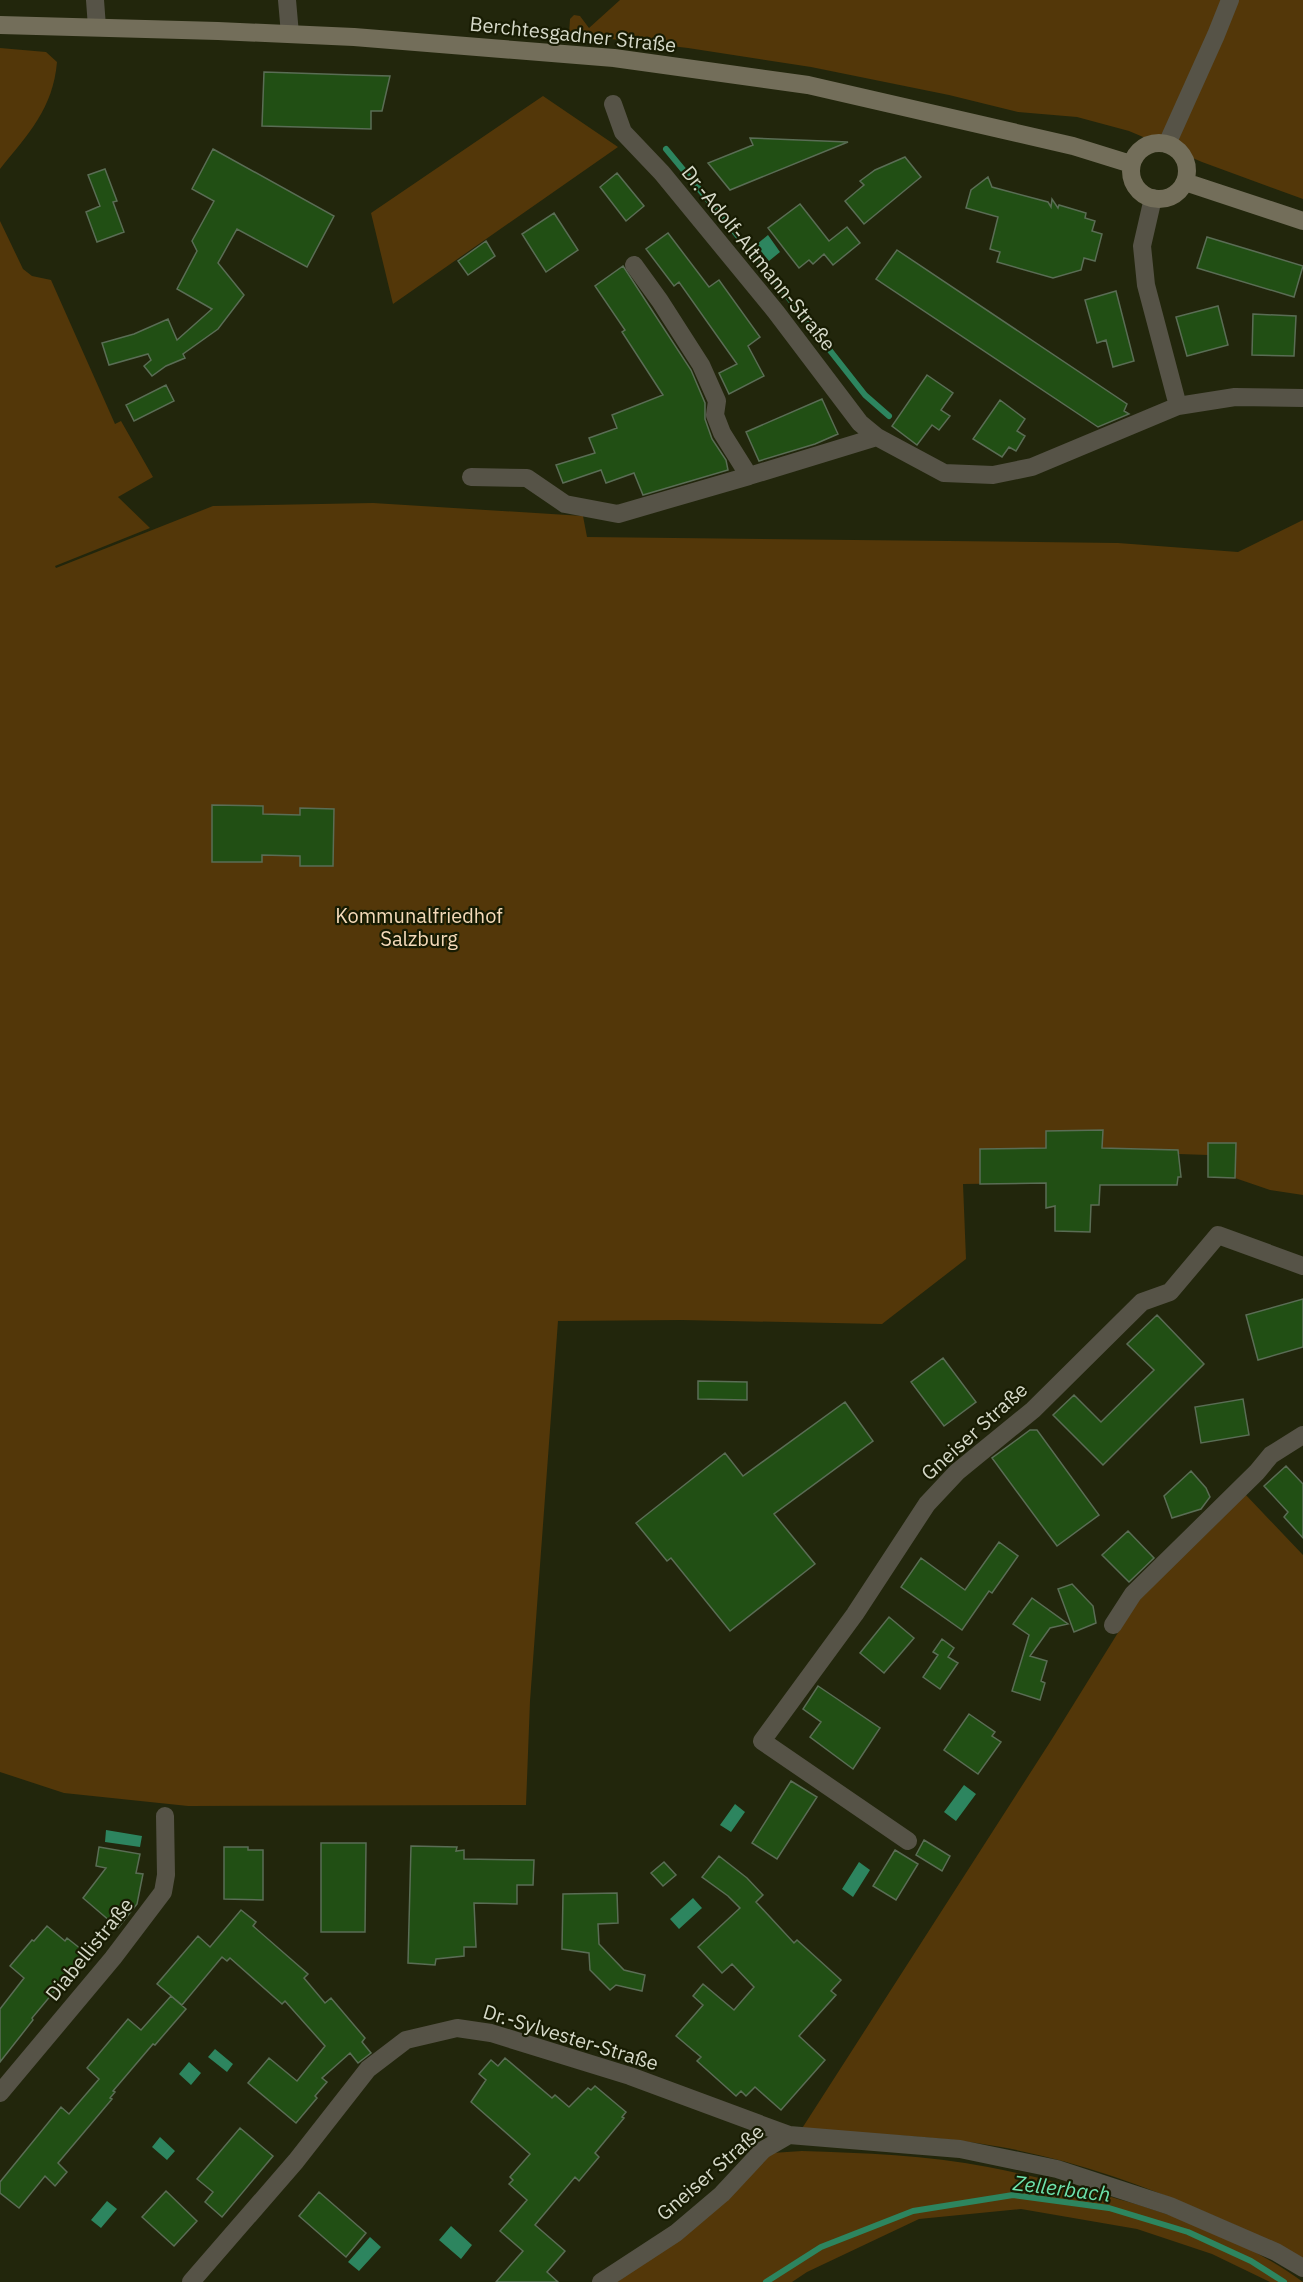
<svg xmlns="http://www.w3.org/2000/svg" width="1303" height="2282" font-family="'IBM Plex Sans',sans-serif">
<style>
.green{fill:#533709}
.water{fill:#2d855f}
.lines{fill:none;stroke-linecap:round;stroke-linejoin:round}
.stream{stroke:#2d855f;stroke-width:6}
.building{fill:#214f14;stroke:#5a6d55;stroke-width:1.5}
.street{stroke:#565347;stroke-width:18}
.secondary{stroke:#736e5a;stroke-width:18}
.labels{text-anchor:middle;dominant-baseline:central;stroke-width:4.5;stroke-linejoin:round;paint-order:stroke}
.street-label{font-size:20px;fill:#d6d9c9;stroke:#181c03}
.park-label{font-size:20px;fill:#f5dab9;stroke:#181c03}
.water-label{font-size:21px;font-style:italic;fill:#6de2ac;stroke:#181c03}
</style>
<rect width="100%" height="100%" fill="#22260c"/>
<path class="green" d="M 620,0 L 1303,0 L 1303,199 L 1202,162 L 1129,131 L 1077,117 L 1018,112 L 949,95 L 811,67 L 688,48 L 569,34 L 570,19 L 574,15 L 580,16 L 589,28 Z
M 0,48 L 46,52 L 57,62 C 53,109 28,134 0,169 Z
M 543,96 L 618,147 L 393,304 L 371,213 Z
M 0,221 L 23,269 L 32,276 L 51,280 L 115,424 L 121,421 L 153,477 L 118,497 L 150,528 L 55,566 L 56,568 L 213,506 L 373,503 L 583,516 L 587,537 L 1118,543 L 1238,552 L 1303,520 L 1303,1195 L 1270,1190 L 1235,1178 L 1208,1177 L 1208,1155 L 1179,1154 L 1177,1185 L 1100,1185 L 1099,1205 L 1091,1206 L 1090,1232 L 1055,1231 L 1055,1207 L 1046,1208 L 1046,1183 L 963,1184 L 966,1259 L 882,1324 L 682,1320 L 558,1321 L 530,1701 L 526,1805 L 188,1806 L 64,1793 L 0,1772 Z
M 1245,1494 L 1303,1555 L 1303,2260 C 1271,2241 1239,2226 1205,2212 C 1139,2183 1072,2160 1001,2147 C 936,2135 868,2134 801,2130 L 1052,1739 L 1137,1602 Z
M 802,2151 C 864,2153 927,2155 988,2167 C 1029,2175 1068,2185 1108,2196 C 1178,2216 1243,2239 1303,2282 L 1270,2282 L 1212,2254 L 1137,2229 L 1021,2209 L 919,2219 L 807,2272 L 792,2282 L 609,2282 L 772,2153 Z"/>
<path class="water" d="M 768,235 L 780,252 L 769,261 L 756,245 Z
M 964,1785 L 976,1794 L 956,1821 L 944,1812 Z
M 735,1804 L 745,1812 L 731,1832 L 720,1825 Z
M 106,1830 L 142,1836 L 140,1847 L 105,1842 Z
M 859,1862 L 870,1870 L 853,1897 L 842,1889 Z
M 693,1898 L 702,1908 L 679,1929 L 670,1919 Z
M 215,2049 L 233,2064 L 227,2072 L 208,2057 Z
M 189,2062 L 201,2073 L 191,2085 L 179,2074 Z
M 160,2137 L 175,2151 L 167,2160 L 152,2147 Z
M 107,2201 L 117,2209 L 101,2228 L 91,2220 Z
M 451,2226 L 472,2245 L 461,2259 L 439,2240 Z
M 370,2237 L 381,2247 L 359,2271 L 348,2262 Z"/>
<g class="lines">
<path class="stream" d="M 666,149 L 780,287 L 865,395 L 889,416
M 766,2282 L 821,2247 L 913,2211 L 1013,2195 L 1109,2208 L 1188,2232 L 1251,2261 L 1284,2282"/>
</g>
<path class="building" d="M 264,72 L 354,75 L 390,76 L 382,111 L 371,111 L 371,129 L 262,126 Z
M 750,138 L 848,142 L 730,190 L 708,163 L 753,145 Z
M 213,149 L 334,216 L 307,267 L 237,229 L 218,263 L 244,295 L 218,329 L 183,354 L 185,358 L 166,366 L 152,376 L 144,366 L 151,360 L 148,354 L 109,365 L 102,343 L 134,334 L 168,319 L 177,340 L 212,309 L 177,289 L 197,251 L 192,241 L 214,201 L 192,189 Z
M 905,157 L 921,177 L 864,224 L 845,201 L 864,185 L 860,181 L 875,170 Z
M 105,169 L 117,201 L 113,202 L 124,232 L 97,242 L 86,212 L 100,206 L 88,175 Z
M 617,173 L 644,206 L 626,221 L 600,187 Z
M 988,177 L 992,187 L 1048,202 L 1051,207 L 1052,199 L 1058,208 L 1059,205 L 1086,213 L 1085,218 L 1095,221 L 1092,231 L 1102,234 L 1095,261 L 1084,258 L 1081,270 L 1053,278 L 997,262 L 1000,252 L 990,249 L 998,217 L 966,208 L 971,190 Z
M 800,204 L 829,241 L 847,227 L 860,243 L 833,265 L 824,254 L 813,264 L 809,260 L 799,268 L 768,228 Z
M 554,213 L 578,250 L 546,272 L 522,234 Z
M 668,233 L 709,287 L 719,280 L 760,337 L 748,346 L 764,376 L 729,394 L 719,373 L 737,364 L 679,282 L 674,286 L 646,249 Z
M 1207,237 L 1303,266 L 1294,297 L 1197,268 Z
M 486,241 L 495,256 L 468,275 L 458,261 Z
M 897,250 L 1127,404 L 1124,411 L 1129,414 L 1098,427 L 876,279 Z
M 623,266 L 691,370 L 705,403 L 705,419 L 712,439 L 726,460 L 728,470 L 643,495 L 634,473 L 606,483 L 601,470 L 563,483 L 556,465 L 595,453 L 589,438 L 617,428 L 612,415 L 663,395 L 622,332 L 625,330 L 595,286 Z
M 1116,291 L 1134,361 L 1113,367 L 1106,340 L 1097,343 L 1085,300 Z
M 1218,306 L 1228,345 L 1187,356 L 1176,317 Z
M 1253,314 L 1296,316 L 1294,356 L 1252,355 Z
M 927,375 L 953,393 L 941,410 L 950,416 L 939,430 L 932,425 L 917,445 L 892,426 Z
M 166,385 L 174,401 L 134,421 L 126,405 Z
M 822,399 L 838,434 L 815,444 L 759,461 L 746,432 Z
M 1000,400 L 1025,419 L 1017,431 L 1025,436 L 1016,451 L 1009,447 L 1002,457 L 973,439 Z
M 212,805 L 263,806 L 263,814 L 300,815 L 300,808 L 334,809 L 333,866 L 300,866 L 300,856 L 262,855 L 262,862 L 212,862 Z
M 1103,1130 L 1102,1148 L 1178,1150 L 1181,1177 L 1178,1177 L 1177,1185 L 1100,1185 L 1099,1205 L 1091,1205 L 1090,1232 L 1055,1231 L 1055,1206 L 1046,1208 L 1046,1183 L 980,1184 L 980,1149 L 1046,1148 L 1046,1131 Z
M 1208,1143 L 1236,1143 L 1235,1178 L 1208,1177 Z
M 1303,1299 L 1303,1347 L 1258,1360 L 1246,1315 Z
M 1157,1315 L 1204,1364 L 1103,1465 L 1053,1415 L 1074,1395 L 1101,1422 L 1154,1370 L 1127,1344 Z
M 943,1358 L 976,1402 L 944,1426 L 911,1382 Z
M 698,1381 L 747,1382 L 747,1400 L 698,1399 Z
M 1243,1399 L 1249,1435 L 1201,1443 L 1195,1407 Z
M 845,1402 L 873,1441 L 774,1514 L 815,1564 L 730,1631 L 671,1558 L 667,1561 L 636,1523 L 725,1453 L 743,1476 Z
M 1030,1430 L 1037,1430 L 1099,1515 L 1057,1546 L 992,1458 Z
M 1286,1466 L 1303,1484 L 1303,1538 L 1284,1517 L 1288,1512 L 1264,1486 Z
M 1191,1471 L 1206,1488 L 1210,1497 L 1201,1509 L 1172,1518 L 1164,1496 Z
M 1128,1531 L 1154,1558 L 1129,1582 L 1102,1555 Z
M 999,1542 L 1018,1556 L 992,1593 L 989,1591 L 962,1630 L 901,1587 L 921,1558 L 965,1590 Z
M 1072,1584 L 1093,1606 L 1096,1623 L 1074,1632 L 1058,1589 Z
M 1032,1598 L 1068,1624 L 1050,1628 L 1030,1656 L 1047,1661 L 1041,1681 L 1045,1683 L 1040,1700 L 1012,1691 L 1029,1635 L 1013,1624 Z
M 889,1617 L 914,1638 L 884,1673 L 860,1653 Z
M 942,1639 L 954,1648 L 948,1657 L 958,1663 L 940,1689 L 923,1677 L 938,1655 L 933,1652 Z
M 818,1686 L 880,1728 L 853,1769 L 810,1737 L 821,1722 L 803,1709 Z
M 969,1714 L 995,1732 L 992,1736 L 1001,1742 L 978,1774 L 944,1750 Z
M 791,1781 L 817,1797 L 777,1859 L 752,1843 Z
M 924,1840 L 950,1856 L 942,1871 L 916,1855 Z
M 321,1843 L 366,1843 L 365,1932 L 321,1932 Z
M 411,1846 L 457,1847 L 456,1851 L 464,1850 L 464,1859 L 534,1860 L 533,1885 L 517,1885 L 517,1904 L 474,1903 L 476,1947 L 464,1947 L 464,1956 L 436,1959 L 435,1965 L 408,1963 Z
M 99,1847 L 140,1854 L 136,1873 L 143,1874 L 137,1904 L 118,1928 L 83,1898 L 106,1868 L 96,1866 Z
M 224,1847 L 248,1847 L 248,1850 L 263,1850 L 263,1900 L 224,1899 Z
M 895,1850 L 918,1864 L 896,1900 L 873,1886 Z
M 719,1856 L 747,1878 L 763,1895 L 756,1902 L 794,1943 L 797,1940 L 841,1980 L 831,1991 L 836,1995 L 799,2036 L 825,2060 L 781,2110 L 755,2087 L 746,2096 L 741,2091 L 736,2096 L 697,2061 L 701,2057 L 676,2036 L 703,2005 L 693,1996 L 703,1984 L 734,2010 L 754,1987 L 732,1964 L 722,1973 L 698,1947 L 740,1908 L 728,1896 L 702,1877 Z
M 664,1862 L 676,1875 L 663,1886 L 651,1873 Z
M 617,1893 L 618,1923 L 598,1924 L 599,1944 L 624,1970 L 645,1975 L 642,1991 L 616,1985 L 610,1990 L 590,1970 L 589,1953 L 562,1949 L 563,1894 Z
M 241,1910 L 256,1922 L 253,1926 L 308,1974 L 304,1978 L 325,2003 L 331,1998 L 365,2038 L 362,2042 L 371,2053 L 358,2063 L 350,2053 L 322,2078 L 327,2082 L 315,2096 L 317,2098 L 296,2123 L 248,2083 L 269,2058 L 297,2081 L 325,2046 L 285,2001 L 282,2004 L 230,1958 L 227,1961 L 222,1957 L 182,2005 L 157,1984 L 198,1936 L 210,1947 Z
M 47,1926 L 65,1941 L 67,1938 L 86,1953 L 32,2018 L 33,2020 L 0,2062 L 0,2009 L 24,1978 L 10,1966 L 32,1940 L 34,1941 Z
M 171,1996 L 186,2009 L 155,2045 L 153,2044 L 113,2091 L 115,2092 L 110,2098 L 112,2099 L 58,2163 L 67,2172 L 55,2186 L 45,2176 L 19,2208 L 0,2193 L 0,2182 L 61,2107 L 69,2114 L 99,2079 L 87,2068 L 128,2019 L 141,2030 Z
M 505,2058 L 552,2098 L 555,2095 L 569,2107 L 588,2088 L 591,2090 L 595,2086 L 626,2112 L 622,2117 L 624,2118 L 595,2153 L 599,2157 L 579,2181 L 575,2177 L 535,2225 L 565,2251 L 547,2272 L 558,2282 L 496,2282 L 523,2251 L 500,2231 L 527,2200 L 509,2184 L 513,2180 L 510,2177 L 530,2154 L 471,2102 L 486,2080 L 479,2074 L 491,2060 L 498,2066 Z
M 240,2128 L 273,2156 L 222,2217 L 205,2202 L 213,2192 L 197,2179 Z
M 166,2191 L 197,2221 L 174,2246 L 142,2217 Z
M 319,2192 L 366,2233 L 346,2257 L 299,2216 Z"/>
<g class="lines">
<path class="street" d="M 95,0 L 97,27
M 287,0 L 290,34
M 613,104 L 623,132 L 662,173 L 776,312 L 860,423 L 877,437 L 944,473 L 993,475 L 1032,467 L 1178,406 L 1235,397 L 1303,398
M 1167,144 L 1216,35 L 1230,0
M 1153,198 L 1142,246 L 1146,285 L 1178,406
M 634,265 L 660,301 L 701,365 L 717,401 L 715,415 L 722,433 L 749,476 L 877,437
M 471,477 L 527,478 L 565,504 L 618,514 L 749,476
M 1113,1625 L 1133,1594 L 1257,1472 L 1271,1455 L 1303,1435
M 908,1841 L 762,1741 L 855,1614 L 927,1504 L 957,1472 L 1033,1410 L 1142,1302 L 1170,1292 L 1218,1235 L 1303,1266
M 0,2093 L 113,1958 L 163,1892 L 166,1875 L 165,1816
M 191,2282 L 296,2161 L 368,2069 L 406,2040 L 457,2028 L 491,2033 L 630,2076 L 789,2135 L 960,2149 L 1057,2169 L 1170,2206 L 1276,2252 L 1303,2268
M 601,2282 L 676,2233 L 722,2194 L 763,2150 L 789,2135"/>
<path class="secondary" d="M 0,25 L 218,31 L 354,37 L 614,58 L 808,85 L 1073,146 L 1131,164
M1131 171a28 28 0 1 1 56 0a28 28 0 1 1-56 0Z
M 1185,182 L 1303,221"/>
</g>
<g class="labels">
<g class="street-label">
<text transform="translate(573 34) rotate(6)">Berchtesgadner Straße</text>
<text transform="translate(759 258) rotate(51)">Dr.-Adolf-Altmann-Straße</text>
<text transform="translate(974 1431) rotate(-42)">Gneiser Straße</text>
<text transform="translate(89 1949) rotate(-51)">Diabellistraße</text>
<text transform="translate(571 2037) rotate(17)">Dr.-Sylvester-Straße</text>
<text transform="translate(710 2172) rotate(-41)">Gneiser Straße</text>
</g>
<g class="park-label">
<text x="419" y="915">Kommunalfriedhof<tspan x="419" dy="23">Salzburg</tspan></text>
</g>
<g class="water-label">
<text transform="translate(1062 2188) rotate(7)">Zellerbach</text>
</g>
</g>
</svg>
